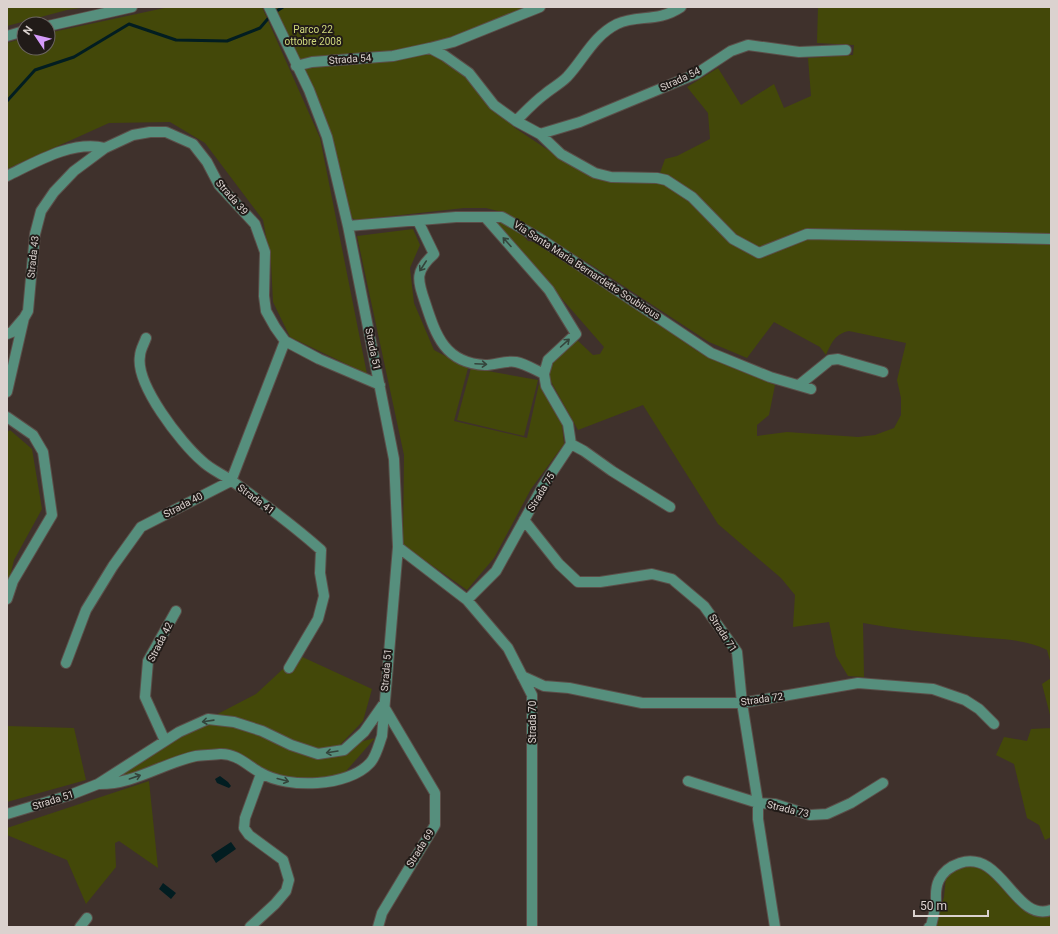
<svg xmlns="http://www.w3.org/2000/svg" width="1058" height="934" font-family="Roboto,sans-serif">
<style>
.green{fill:#434809}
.water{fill:#021d21}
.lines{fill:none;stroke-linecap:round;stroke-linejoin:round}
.stream{stroke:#021d21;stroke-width:3}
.minor-casing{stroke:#5b4e49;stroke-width:12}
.minor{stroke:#568f7d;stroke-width:10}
.oneway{stroke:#34443b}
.labels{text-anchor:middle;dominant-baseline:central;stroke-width:4;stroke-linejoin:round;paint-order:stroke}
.park-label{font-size:10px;fill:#cfd87c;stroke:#211b18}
.street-label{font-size:10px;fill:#dbd2cf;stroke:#211b18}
</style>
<rect width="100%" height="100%" fill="#3f312c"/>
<path class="green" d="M 7,7 L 88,7 L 67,10 L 7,26 Z
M 169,7 L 262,7 L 320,138 L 367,374 L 290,337 L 273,302 L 271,263 L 263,220 L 205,143 L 170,122 L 109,123 L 7,169 L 7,43 L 24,38 L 24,48 L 48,48 L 48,33 Z
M 272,7 L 531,7 L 427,48 L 296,64 Z
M 818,7 L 1051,7 L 1051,664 L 1047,650 C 1024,638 992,639 966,636 C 932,633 897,629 863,623 L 864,677 L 848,676 L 836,656 L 829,622 L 793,627 L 795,595 L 781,578 L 718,524 L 643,405 L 578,430 L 549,378 L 549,366 L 576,339 L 593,355 L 600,354 L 604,347 L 501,229 L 496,220 L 516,228 L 528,241 L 536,242 L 551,251 L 661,324 L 697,351 L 775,385 L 769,415 L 757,425 L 757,436 L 787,432 L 858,437 L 875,435 L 894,428 L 901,415 L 901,398 L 897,380 L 906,343 L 849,331 C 835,334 832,342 826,355 L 820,347 L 774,322 L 747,358 L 709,342 L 593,266 L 506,213 L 486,208 L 464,208 L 356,220 L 352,218 L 331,137 L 302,69 L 330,64 L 426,52 L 450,63 L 474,84 L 487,102 L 515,128 L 557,156 L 608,180 L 629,183 L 657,181 L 665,159 L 677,156 L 710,139 L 708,113 L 687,87 L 718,68 L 741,105 L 774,84 L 784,108 L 811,96 L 808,58 L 853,55 L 854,45 L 817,43 Z
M 413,229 L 420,245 L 410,268 L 414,303 L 434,350 L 468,368 L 454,421 L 527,438 L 539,384 L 562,425 L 564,444 L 531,489 L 494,558 L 467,590 L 403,545 L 404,455 L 357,236 Z
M 471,368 L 538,380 L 524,436 L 457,420 Z
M 10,430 L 32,449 L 42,509 L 14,560 L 7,589 L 7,432 Z
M 298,655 L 372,689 L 363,721 L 337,748 L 375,738 L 340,778 L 278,779 L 226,754 L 114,784 L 98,784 L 208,719 L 256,694 Z
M 1051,678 L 1051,837 L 1045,840 L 1039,825 L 1027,818 L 1014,764 L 996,755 L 1004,737 L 1027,741 L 1031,729 L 1051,728 L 1050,715 L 1042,684 Z
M 7,726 L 74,728 L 86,780 L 7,802 Z
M 149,781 L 158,868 L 119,841 L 115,843 L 116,867 L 86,904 L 67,860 L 7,835 L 7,828 Z
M 961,866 L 981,866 L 989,871 L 1006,891 L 1051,913 L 1051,927 L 934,927 L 944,897 L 946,876 Z"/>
<path class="water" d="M 220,776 L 228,782 L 231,786 L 229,788 L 217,783 L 215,779 Z
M 231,842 L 236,849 L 216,863 L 211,855 Z
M 163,883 L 176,893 L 171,899 L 159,889 Z"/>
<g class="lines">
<path class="stream" d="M 7,101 L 35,70 L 74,57 L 129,24 L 176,40 L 227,41 L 260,28 L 272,14 L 283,7"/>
<defs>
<path id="minor" d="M 48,26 L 132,7
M 7,36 L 24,31
M 430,48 L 445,56 L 469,73 L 494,105 L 516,121 L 540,134 L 561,154 L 595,173 L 611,177 L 657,178 L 666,180 L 692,197 L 733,239 L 759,253 L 807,234 L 1051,239
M 296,66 L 312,62 L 393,56 L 430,48 L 453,42 L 540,7
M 516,121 C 525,112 534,102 545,94 C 552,88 560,84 567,77 C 584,59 593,36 617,24 C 638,14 657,23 681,7
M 540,134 L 580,122 L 696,74 L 731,51 L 748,45 L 799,52 L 846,50
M 7,176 C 36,162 72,140 105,148
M 418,221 L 434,254 C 415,271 417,279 425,302 C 436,336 445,363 485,365 C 495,365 506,360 516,362 C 526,364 535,370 544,374
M 348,226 L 456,217 L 502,217 L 539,238 L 711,353 L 770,377 L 811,389
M 7,334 L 12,332 L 23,319
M 146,338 C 144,344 140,350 140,356 C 135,384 181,443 202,461 C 210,469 222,474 232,481 C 263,503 293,525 321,550 L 320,573 L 324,596 L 318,619 L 289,668
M 799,385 L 830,360 L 838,359 L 883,372
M 7,392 L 24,318 L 28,311 L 35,234 L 41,211 L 54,192 L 74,171 L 105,148 L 133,135 L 150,132 L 166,132 L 193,144 L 207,162 L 219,185 L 255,224 L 265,252 L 264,296 L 266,311 L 275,327 L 285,341 L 319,359 L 380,385
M 7,417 L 33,435 L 43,452 L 52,515 L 13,581 L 7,599
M 571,444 L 584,451 L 612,471 L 670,507
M 524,520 L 559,564 L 578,582 L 600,582 L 652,574 L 672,579 L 704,606 L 737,652 L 742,703 L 758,803 L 758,819 L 775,927
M 398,547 L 467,600 L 508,648 L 532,695 L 532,927
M 467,600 L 496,571 L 543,486 L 571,444 L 568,424 L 546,386 L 544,374 L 548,360 L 576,334 L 549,290 L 485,217
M 66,663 L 86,610 L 113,566 L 141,527 L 231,481 L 285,341
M 522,676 L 544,686 L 569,688 L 642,703 L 742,703 L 858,683 L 933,689 L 965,700 L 979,709 L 994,724
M 165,741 L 145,697 L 148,661 L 176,611
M 688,781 L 758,803 L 775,804 L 810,815 L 827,814 L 851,803 L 883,783
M 98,784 C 133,785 163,763 196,756 C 204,755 213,755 220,754 C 236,753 248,766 261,773 C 288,789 348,787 370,763 C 376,757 379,744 382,736 L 398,547 L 394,459 L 348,226 L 327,137 L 309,90 L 269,7
M 7,814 L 70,795 L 98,784 L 179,732 L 208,719 L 234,722 L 262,731 L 291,745 L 318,754 L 344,750 L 364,732 L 383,705
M 80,927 L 87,918
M 250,927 L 275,904 L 286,891 L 289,880 L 283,860 L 249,835 L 244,828 L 245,818 L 261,774
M 378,927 L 382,913 L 435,825 L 435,793 L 383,705
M 929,927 L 931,926 C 933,918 935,909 936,901 C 936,894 935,888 939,880 C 943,872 951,866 960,863 C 1002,849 1015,923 1051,910"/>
</defs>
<use href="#minor" class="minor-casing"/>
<use href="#minor" class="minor"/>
</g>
<defs><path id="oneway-shaft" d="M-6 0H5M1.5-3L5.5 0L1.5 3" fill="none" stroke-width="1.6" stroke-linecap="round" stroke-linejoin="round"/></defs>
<g class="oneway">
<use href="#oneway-shaft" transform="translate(507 242) rotate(-132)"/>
<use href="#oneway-shaft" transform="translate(423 266) rotate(123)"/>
<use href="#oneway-shaft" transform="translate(565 343) rotate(-42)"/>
<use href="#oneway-shaft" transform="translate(481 364) rotate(3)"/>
<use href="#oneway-shaft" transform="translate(208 721) rotate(172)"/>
<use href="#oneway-shaft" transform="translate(332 752) rotate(171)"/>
<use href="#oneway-shaft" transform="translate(135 777) rotate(-19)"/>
<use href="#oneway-shaft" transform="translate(283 780) rotate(15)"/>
</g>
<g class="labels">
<g class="park-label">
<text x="313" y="29">Parco 22<tspan x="313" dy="12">ottobre 2008</tspan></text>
</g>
<g class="street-label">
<text transform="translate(350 59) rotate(-4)">Strada 54</text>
<text transform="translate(680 79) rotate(-25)">Strada 54</text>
<text transform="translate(232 197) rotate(49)">Strada 39</text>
<text transform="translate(33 257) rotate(-84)">Strada 43</text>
<text transform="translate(587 270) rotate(33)">Via Santa Maria Bernardette Soubirous</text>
<text transform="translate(373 349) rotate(78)">Strada 51</text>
<text transform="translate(541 492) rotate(-59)">Strada 75</text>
<text transform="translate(256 499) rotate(37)">Strada 41</text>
<text transform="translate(183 505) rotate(-28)">Strada 40</text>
<text transform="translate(723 633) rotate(57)">Strada 71</text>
<text transform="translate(160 642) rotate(-63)">Strada 42</text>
<text transform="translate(386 670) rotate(-85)">Strada 51</text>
<text transform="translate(762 699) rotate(-8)">Strada 72</text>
<text transform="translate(532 722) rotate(-90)">Strada 70</text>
<text transform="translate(53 800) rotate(-18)">Strada 51</text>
<text transform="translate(788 809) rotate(13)">Strada 73</text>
<text transform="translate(420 848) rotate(-58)">Strada 69</text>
</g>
</g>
<rect width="1058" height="934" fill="none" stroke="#dbd2cf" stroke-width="16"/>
<g transform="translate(36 36) rotate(305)"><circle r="19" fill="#211b18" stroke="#6b6461"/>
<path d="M0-3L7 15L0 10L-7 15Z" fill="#d59bfa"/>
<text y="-6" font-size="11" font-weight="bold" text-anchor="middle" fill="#dbd2cf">N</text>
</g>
<path d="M914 910v6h74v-6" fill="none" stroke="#dbd2cf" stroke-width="2"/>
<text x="920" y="910" font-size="12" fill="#dbd2cf" stroke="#211b18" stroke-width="3" paint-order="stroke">50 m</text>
</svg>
